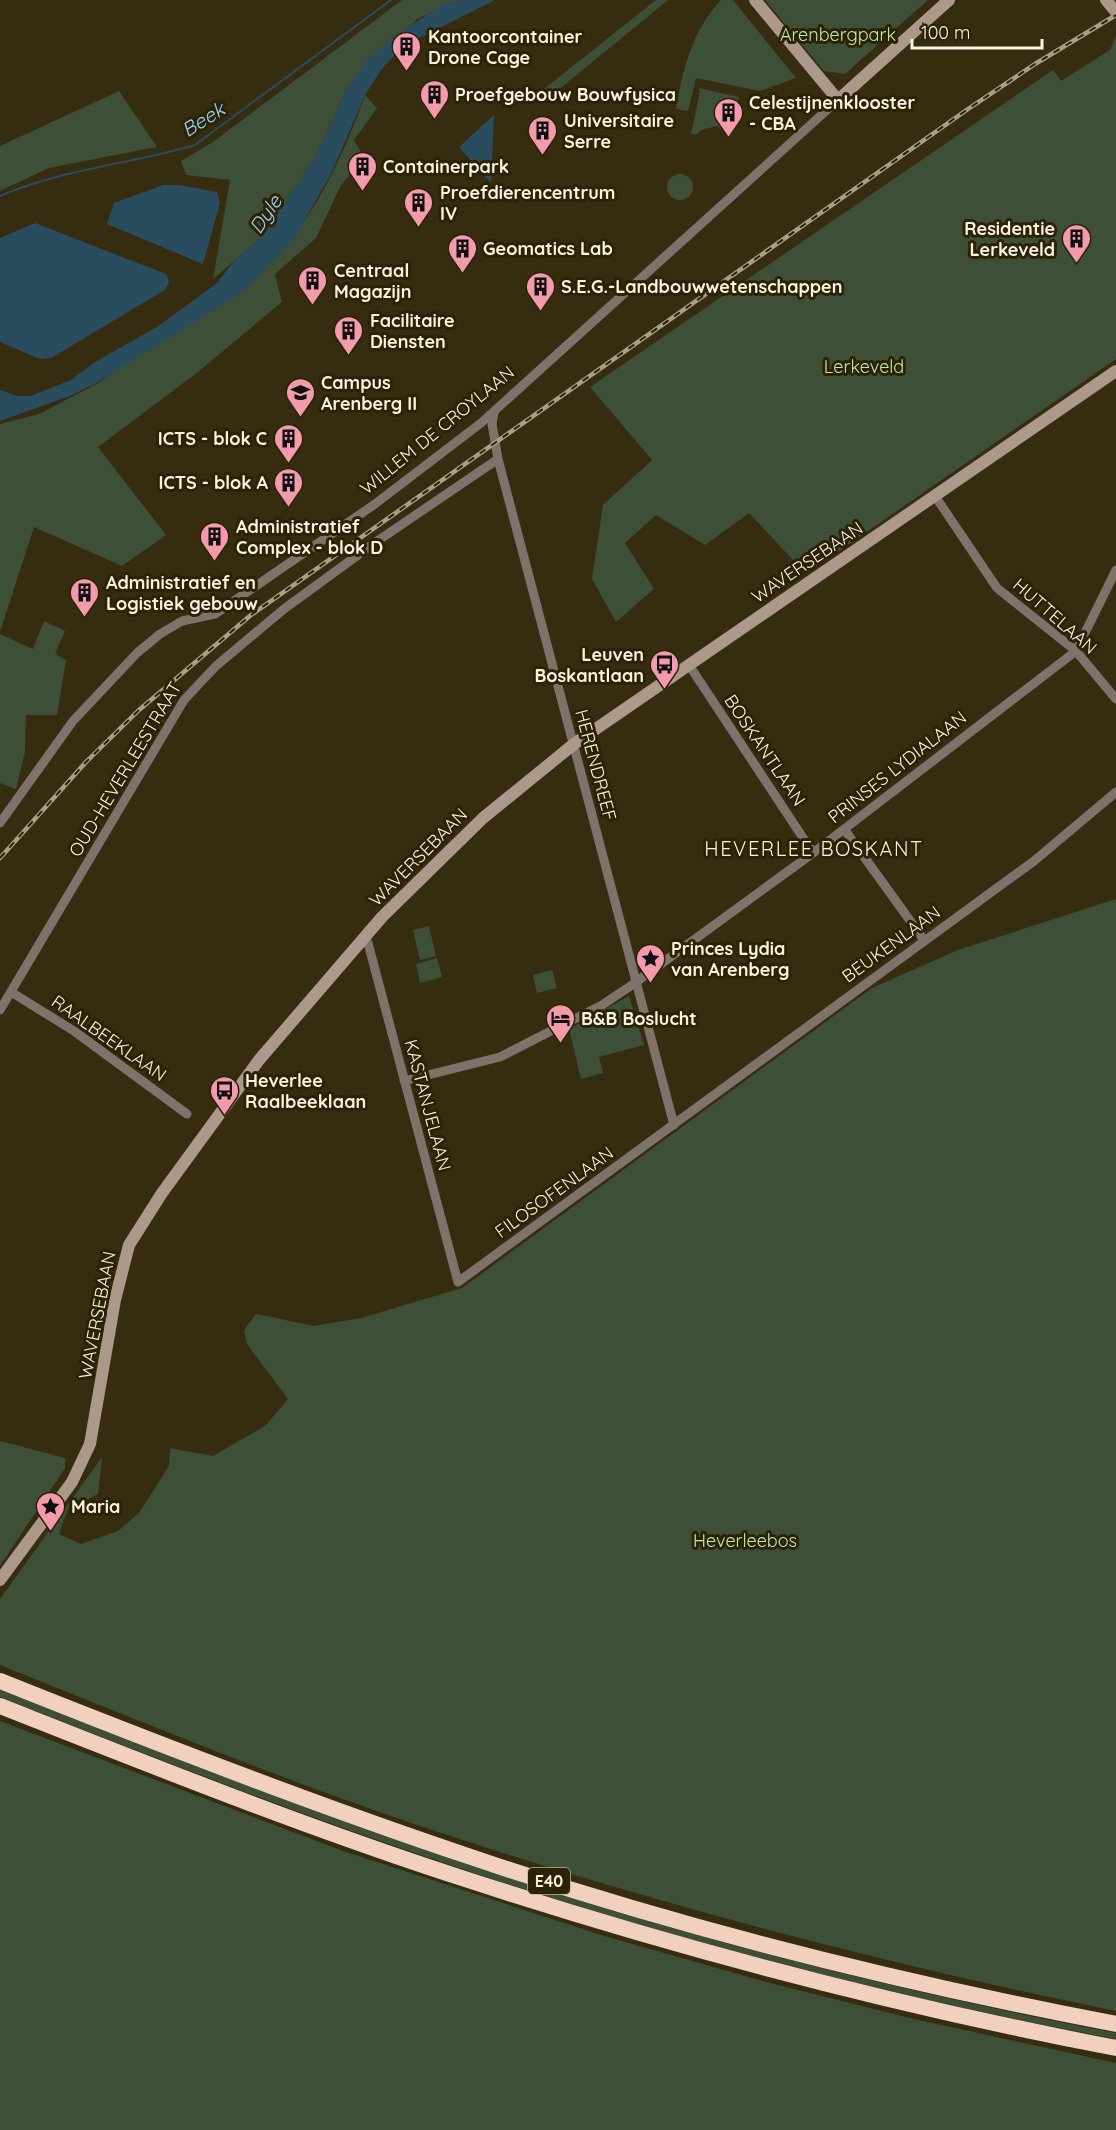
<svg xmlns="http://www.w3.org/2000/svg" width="1116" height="2130" font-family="Quicksand,sans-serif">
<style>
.green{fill:#3e4f37}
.water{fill:#294c5f}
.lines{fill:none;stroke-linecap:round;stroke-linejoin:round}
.stream{stroke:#294c5f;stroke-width:2}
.street{stroke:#7f726a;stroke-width:9}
.secondary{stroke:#ad988c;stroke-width:12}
.highway{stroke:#f1d1be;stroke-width:16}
.rail-casing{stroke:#a79f8a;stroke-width:4.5}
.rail{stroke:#2c2206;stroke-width:2;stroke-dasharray:7;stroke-linecap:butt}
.labels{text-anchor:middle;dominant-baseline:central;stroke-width:6;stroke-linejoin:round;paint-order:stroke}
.shield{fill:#2c2206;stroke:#bbb4a0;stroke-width:1.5}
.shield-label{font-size:16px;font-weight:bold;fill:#f8f2e2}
.park-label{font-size:18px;fill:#c1e8b2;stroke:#2c2206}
.poi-label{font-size:18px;font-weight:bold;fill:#f8f2e2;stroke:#2c2206;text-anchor:start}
.street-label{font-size:18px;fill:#f8f2e2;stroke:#2c2206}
.water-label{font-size:20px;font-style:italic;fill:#95d3f8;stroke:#2c2206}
.neighbourhood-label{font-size:20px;letter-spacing:1.5px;fill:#f8f2e2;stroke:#2c2206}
</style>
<rect width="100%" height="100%" fill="#362c10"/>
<path class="green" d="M 402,0 L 460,0 L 417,19 L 409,28 L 390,39 L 348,87 L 316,156 L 263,236 L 213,279 L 230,180 L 186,175 L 181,161 L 213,142 Z
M 656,0 L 668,0 L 551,96 L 539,93 Z
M 721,0 L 733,0 L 796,78 L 760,91 L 696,78 L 688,111 L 676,109 C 683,68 692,31 721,0 Z
M 765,0 L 928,0 L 845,74 L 824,71 Z
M 1116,36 L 1116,359 L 806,574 L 749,513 L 705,545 L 656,515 L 625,543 L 654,589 L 616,622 L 592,579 L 603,505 L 652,460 L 590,387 L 1053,70 L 1061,81 L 1110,50 Z
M 699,88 L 739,97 L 732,124 L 732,137 L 717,126 L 701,130 L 696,135 L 691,134 L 700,91 Z
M 119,91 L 157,147 L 49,168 L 0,191 L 0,146 Z
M 365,95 L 377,108 L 354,140 L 364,158 L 341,185 L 316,238 L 275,274 L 282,302 L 198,372 L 98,447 L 166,535 L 122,566 L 34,527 L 0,632 L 0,424 L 39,414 L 100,382 L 275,257 C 315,218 346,149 365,95 Z
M667 187a13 13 0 1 1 26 0a13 13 0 1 1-26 0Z
M 44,621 L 65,631 L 55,654 L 66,660 L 57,715 L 26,715 L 25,752 L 16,789 L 0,783 L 0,634 L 33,649 Z
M 1116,899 L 1116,2011 C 881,1963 651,1903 423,1827 C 280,1779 140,1721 0,1665 L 0,1599 L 102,1457 L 98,1494 L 68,1509 L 59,1534 L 81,1544 L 118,1531 L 139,1513 L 169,1466 L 170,1448 L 213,1456 L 265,1426 L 288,1399 L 247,1344 L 244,1330 L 256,1314 L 314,1326 L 361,1318 L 462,1288 L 872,988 L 958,950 Z
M 429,926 L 436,956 L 420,960 L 413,930 Z
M 437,958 L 442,977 L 420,983 L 416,964 Z
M 552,970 L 557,988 L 537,993 L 533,975 Z
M 629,996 L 644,1045 L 599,1057 L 603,1073 L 581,1079 L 569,1029 Z
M 0,1441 L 65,1458 L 65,1468 L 0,1566 Z
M 0,1690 C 155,1751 310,1811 468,1864 C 679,1936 897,1991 1116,2033 L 1116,2039 C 897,1998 680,1941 468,1871 C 310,1819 155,1758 0,1697 Z
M 0,1721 L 343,1851 L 601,1935 L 766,1982 L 914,2019 L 1116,2063 L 1116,2130 L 0,2130 Z"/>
<path class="water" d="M 460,0 L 495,0 L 417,39 L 395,55 L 381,70 L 365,95 L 332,172 L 294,239 L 243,292 L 100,381 L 70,396 L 0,421 L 0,390 L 17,396 L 30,396 L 71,380 L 95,362 L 157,327 L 216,284 L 234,261 L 263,236 L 316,156 L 348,87 L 364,64 L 390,39 L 447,2 L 454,3 Z
M 494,115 L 491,183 L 459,147 Z
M 163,185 L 179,185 L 217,192 L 220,203 L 203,264 L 107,224 L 114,203 Z
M 35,223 L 166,274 L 169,282 L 165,290 L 51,358 L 40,359 L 0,342 L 0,238 Z"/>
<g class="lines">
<path class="stream" d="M 0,196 C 62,169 131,164 195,145 L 391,0"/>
<path class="street" d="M 494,413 L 492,424 L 498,459 L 674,1125
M 935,496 L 997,588 L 1076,651 L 1116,699
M 689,665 L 813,853
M 0,823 L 73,721 L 137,653 L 160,634 L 182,621 L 215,614 L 375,504 L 481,423 L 838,100
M 844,829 L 924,940
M 364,938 L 368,943 L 458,1282 L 1034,861 L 1116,792
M 11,992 L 74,1031 L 187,1114
M 0,1010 L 184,700 L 216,666 L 284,609 L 373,544 L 498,459
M 404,1081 L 500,1057 L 602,1005 L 632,985 L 813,853 L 1076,651 L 1116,570"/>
<path class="secondary" d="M 755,0 L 838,100 L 949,0
M 1106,0 L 1116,12
M 0,1580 L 72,1482 L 90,1444 L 115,1300 L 129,1245 L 162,1193 L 259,1060 L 382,917 L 483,818 L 574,744 L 1116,371"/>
<path class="highway" d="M 0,1681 C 155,1743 310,1803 468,1856 C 679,1928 897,1982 1116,2024
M 0,1706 C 155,1767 310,1829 468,1880 C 680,1949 897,2006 1116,2048"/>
<defs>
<path id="rail" d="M 0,858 L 86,762 L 139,710 L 251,615 L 968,109 L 1035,64 L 1116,15"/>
</defs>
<use href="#rail" class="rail-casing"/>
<use href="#rail" class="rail"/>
</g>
<defs>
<symbol id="building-pin" viewBox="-11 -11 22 30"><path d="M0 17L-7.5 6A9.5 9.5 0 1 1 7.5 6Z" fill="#f39aac" stroke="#2c2206"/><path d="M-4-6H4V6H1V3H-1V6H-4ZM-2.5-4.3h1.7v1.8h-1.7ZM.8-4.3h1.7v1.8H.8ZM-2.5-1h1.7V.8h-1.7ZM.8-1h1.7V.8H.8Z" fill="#111"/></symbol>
<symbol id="university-pin" viewBox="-11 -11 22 30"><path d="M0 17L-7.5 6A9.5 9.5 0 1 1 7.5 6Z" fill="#f39aac" stroke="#2c2206"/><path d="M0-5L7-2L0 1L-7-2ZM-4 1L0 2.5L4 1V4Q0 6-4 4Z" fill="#111"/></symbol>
<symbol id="bus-pin" viewBox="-11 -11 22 30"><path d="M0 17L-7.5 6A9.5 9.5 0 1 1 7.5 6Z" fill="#f39aac" stroke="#2c2206"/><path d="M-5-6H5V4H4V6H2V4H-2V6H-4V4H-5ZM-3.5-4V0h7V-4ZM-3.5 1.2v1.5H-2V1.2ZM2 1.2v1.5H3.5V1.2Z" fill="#111"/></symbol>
<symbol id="sight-pin" viewBox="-11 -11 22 30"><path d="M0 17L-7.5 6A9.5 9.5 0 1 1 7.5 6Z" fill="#f39aac" stroke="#2c2206"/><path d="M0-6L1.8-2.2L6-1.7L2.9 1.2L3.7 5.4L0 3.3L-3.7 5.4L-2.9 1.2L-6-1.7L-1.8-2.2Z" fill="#111"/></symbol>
<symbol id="hotel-pin" viewBox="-11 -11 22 30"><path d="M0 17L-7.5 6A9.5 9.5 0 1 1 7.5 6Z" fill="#f39aac" stroke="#2c2206"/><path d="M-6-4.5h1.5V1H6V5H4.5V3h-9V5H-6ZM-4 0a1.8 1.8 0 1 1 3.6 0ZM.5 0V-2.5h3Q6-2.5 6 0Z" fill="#111"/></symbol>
</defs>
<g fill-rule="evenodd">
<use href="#building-pin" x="390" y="30" width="33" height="45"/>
<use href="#building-pin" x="418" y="78" width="33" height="45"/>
<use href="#building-pin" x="712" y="96" width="33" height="45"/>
<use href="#building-pin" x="526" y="114" width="33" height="45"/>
<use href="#building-pin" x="346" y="150" width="33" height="45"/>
<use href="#building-pin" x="402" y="186" width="33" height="45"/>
<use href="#building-pin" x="1060" y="222" width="33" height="45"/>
<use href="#building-pin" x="446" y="232" width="33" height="45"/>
<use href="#building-pin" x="296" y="264" width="33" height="45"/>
<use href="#building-pin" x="524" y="270" width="33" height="45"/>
<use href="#building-pin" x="332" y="314" width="33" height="45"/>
<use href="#university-pin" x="284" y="376" width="33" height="45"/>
<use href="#building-pin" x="272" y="422" width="33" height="45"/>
<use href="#building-pin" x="272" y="466" width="33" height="45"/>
<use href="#building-pin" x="198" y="520" width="33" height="45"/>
<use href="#building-pin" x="68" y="576" width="33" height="45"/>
<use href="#bus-pin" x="648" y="648" width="33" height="45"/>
<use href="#sight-pin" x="634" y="942" width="33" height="45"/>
<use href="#hotel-pin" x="544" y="1002" width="33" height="45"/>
<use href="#bus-pin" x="208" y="1074" width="33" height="45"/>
<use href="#sight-pin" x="34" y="1490" width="33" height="45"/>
</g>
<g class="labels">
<rect class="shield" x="528" y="1868" width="42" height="26" rx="4.5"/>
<g class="shield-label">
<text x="549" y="1881">E40</text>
</g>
<g class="park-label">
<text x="838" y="34">Arenbergpark</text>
<text x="864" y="366">Lerkeveld</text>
<text x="745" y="1540">Heverleebos</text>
</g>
<g class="poi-label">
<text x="428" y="36">Kantoorcontainer<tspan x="428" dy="21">Drone Cage</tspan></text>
<text x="455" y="94">Proefgebouw Bouwfysica</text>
<text x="749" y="102">Celestijnenklooster<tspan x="749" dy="21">- CBA</tspan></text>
<text x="564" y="120">Universitaire<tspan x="564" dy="21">Serre</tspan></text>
<text x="383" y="166">Containerpark</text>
<text x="440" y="192">Proefdierencentrum<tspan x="440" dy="21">IV</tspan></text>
<text x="1055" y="228" text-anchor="end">Residentie<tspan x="1055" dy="21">Lerkeveld</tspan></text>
<text x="483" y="248">Geomatics Lab</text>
<text x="334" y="270">Centraal<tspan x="334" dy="21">Magazijn</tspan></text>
<text x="561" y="286">S.E.G.-Landbouwwetenschappen</text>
<text x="370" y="320">Facilitaire<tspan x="370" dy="21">Diensten</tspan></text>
<text x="321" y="382">Campus<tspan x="321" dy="21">Arenberg II</tspan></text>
<text x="267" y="438" text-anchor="end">ICTS - blok C</text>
<text x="268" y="482" text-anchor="end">ICTS - blok A</text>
<text x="236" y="526">Administratief<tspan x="236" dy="21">Complex - blok D</tspan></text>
<text x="106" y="582">Administratief en<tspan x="106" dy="21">Logistiek gebouw</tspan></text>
<text x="644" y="654" text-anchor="end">Leuven<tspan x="644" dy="21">Boskantlaan</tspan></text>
<text x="671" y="948">Princes Lydia<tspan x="671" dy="21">van Arenberg</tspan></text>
<text x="581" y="1018">B&amp;B Boslucht</text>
<text x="245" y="1080">Heverlee<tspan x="245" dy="21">Raalbeeklaan</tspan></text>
<text x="71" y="1506">Maria</text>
</g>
<g class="street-label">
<text transform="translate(437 430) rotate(-39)">WILLEM DE CROYLAAN</text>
<text transform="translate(807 562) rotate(-34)">WAVERSEBAAN</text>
<text transform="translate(1055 616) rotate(41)">HUTTELAAN</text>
<text transform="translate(765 750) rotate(56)">BOSKANTLAAN</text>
<text transform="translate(596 765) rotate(75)">HERENDREEF</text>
<text transform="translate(897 767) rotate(-38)">PRINSES LYDIALAAN</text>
<text transform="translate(125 769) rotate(-59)">OUD-HEVERLEESTRAAT</text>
<text transform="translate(418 857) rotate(-45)">WAVERSEBAAN</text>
<text transform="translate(891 944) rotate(-36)">BEUKENLAAN</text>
<text transform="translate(109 1038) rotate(35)">RAALBEEKLAAN</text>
<text transform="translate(428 1105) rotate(75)">KASTANJELAAN</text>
<text transform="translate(554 1192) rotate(-36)">FILOSOFENLAAN</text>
<text transform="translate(97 1315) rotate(-79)">WAVERSEBAAN</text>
</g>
<g class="water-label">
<text transform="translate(203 119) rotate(-32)">Beek</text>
<text transform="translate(265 214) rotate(-56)">Dyle</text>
</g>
<g class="neighbourhood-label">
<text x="814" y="848">HEVERLEE BOSKANT</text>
</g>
</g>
<path d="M912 39v9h130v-9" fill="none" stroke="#f8f2e2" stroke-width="3"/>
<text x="921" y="39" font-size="18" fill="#f8f2e2" stroke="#2c2206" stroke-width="4.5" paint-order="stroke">100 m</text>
</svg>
